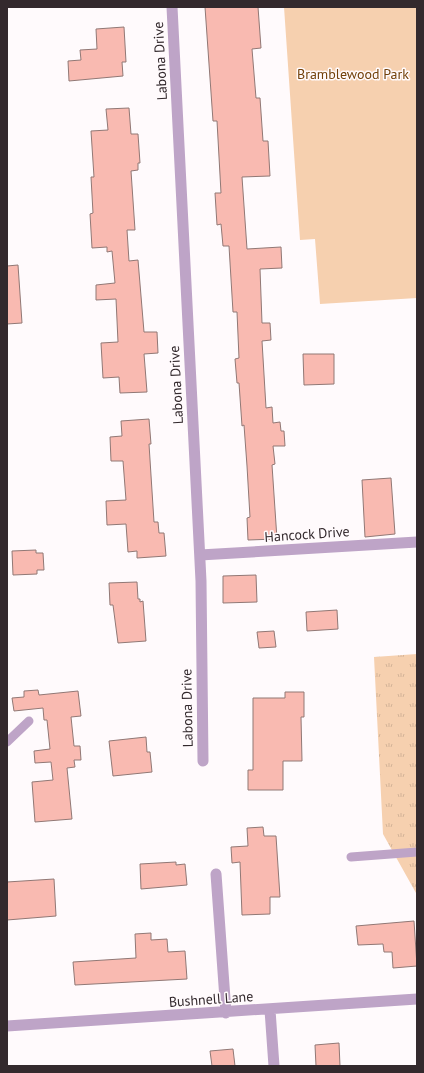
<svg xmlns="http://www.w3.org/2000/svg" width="424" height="1073" font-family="'PT Sans',sans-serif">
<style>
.grass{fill:url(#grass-tufts)}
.park{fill:#f6d0af}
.building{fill:#f9bab1;stroke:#917875}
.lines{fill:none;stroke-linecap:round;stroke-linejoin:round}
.service{stroke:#bea4c7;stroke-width:9}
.minor{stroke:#bea4c7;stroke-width:11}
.labels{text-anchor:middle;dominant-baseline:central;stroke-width:3;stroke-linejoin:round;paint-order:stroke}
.street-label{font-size:14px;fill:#33292d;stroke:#fffafc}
.park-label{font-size:14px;fill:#73410a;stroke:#fffafc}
</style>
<defs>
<pattern id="grass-tufts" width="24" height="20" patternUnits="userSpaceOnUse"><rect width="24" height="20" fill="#f6d0af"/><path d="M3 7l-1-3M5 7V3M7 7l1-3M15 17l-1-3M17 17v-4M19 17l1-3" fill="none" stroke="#d3b397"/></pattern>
</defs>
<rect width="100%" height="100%" fill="#fffafc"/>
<path class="grass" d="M 417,654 L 417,902 L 416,893 L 383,834 L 374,657 Z"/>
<path class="park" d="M 284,7 L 417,7 L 417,298 L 320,304 L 315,239 L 300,240 Z"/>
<path class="building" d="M 205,7 L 258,7 L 261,48 L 252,49 L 256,98 L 260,98 L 263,141 L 268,141 L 270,176 L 242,177 L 247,249 L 281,247 L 282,268 L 260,269 L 262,323 L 270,323 L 271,340 L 262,341 L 266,408 L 272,407 L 273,423 L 280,422 L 281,431 L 284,431 L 285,446 L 273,446 L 275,464 L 272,465 L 277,539 L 248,540 L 247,518 L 250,517 L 247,466 L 244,425 L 242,426 L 239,383 L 237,383 L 235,359 L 239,358 L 237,312 L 233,312 L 229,246 L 223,246 L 221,224 L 217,225 L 215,193 L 221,193 L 217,121 L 213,121 Z
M 124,27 L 126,62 L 122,62 L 123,76 L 69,81 L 68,61 L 81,60 L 80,50 L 97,49 L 96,29 Z
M 129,108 L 131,134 L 138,134 L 140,163 L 138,163 L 138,170 L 131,171 L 135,230 L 127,230 L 129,261 L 138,260 L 144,332 L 157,332 L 158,353 L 144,354 L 147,392 L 120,393 L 119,377 L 103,378 L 101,343 L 118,342 L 116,299 L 96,300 L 96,285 L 115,283 L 112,251 L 107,252 L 107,247 L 92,248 L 90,214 L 93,213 L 91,177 L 94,177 L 91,131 L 108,130 L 106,109 Z
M 18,265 L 22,323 L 7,324 L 7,266 Z
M 303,354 L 334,354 L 334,384 L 304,385 Z
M 149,419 L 151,444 L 149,444 L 154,522 L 158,522 L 159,533 L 164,533 L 166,556 L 137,558 L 137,551 L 128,552 L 126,524 L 107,525 L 106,501 L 126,500 L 123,461 L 111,461 L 110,437 L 122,436 L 121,421 Z
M 391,478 L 395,534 L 365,537 L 362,480 Z
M 36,550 L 36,553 L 43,553 L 44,570 L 37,570 L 37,574 L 13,575 L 12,551 Z
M 256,575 L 257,602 L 223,603 L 223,576 Z
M 137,582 L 138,599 L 140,599 L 140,602 L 143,601 L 146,641 L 118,643 L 113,605 L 110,605 L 109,583 Z
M 337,610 L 338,629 L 307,631 L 306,612 Z
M 274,631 L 276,647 L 259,648 L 257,632 Z
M 38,690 L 39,695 L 78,691 L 81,716 L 71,717 L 74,746 L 80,746 L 81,760 L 74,760 L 75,767 L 67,768 L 72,819 L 35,822 L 32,782 L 53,780 L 51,762 L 35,763 L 34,751 L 50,749 L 47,720 L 44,720 L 43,708 L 14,711 L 12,698 L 24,697 L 24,691 Z
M 285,692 L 304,692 L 304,717 L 301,717 L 302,761 L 283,761 L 283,790 L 248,790 L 248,770 L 253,770 L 253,698 L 285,698 Z
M 146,737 L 147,752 L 150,752 L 152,772 L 113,776 L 109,741 Z
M 263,827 L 264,836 L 276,836 L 280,897 L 270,897 L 270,914 L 242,915 L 240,862 L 232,863 L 231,847 L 248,846 L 247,828 Z
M 176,862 L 176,865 L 185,864 L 187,885 L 141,889 L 140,864 Z
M 54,879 L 56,916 L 7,920 L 7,882 Z
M 414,921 L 417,966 L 393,968 L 392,952 L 384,952 L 383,944 L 358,945 L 356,926 Z
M 151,933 L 151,940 L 167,939 L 168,952 L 185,951 L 187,979 L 75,985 L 73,962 L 136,958 L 135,934 Z
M 339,1043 L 340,1066 L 316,1066 L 315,1045 Z
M 233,1049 L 235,1066 L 212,1066 L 210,1051 Z"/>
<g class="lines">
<path class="service" d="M 7,742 L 29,721
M 351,857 L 417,852"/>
<path class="minor" d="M 172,7 L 201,581 L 203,761
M 200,555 L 417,542
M 216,874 L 226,1013
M 270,1010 L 274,1066
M 7,1026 L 417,999"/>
</g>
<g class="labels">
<g class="street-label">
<text transform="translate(160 61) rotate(-93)">Labona Drive</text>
<text transform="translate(176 385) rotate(-93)">Labona Drive</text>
<text transform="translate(307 534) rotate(-4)">Hancock Drive</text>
<text transform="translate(187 708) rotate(-91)">Labona Drive</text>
<text transform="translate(211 999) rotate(-4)">Bushnell Lane</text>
</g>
<g class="park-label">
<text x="353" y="74">Bramblewood Park</text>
</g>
</g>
<rect width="424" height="1073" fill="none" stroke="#33292d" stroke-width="16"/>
</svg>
